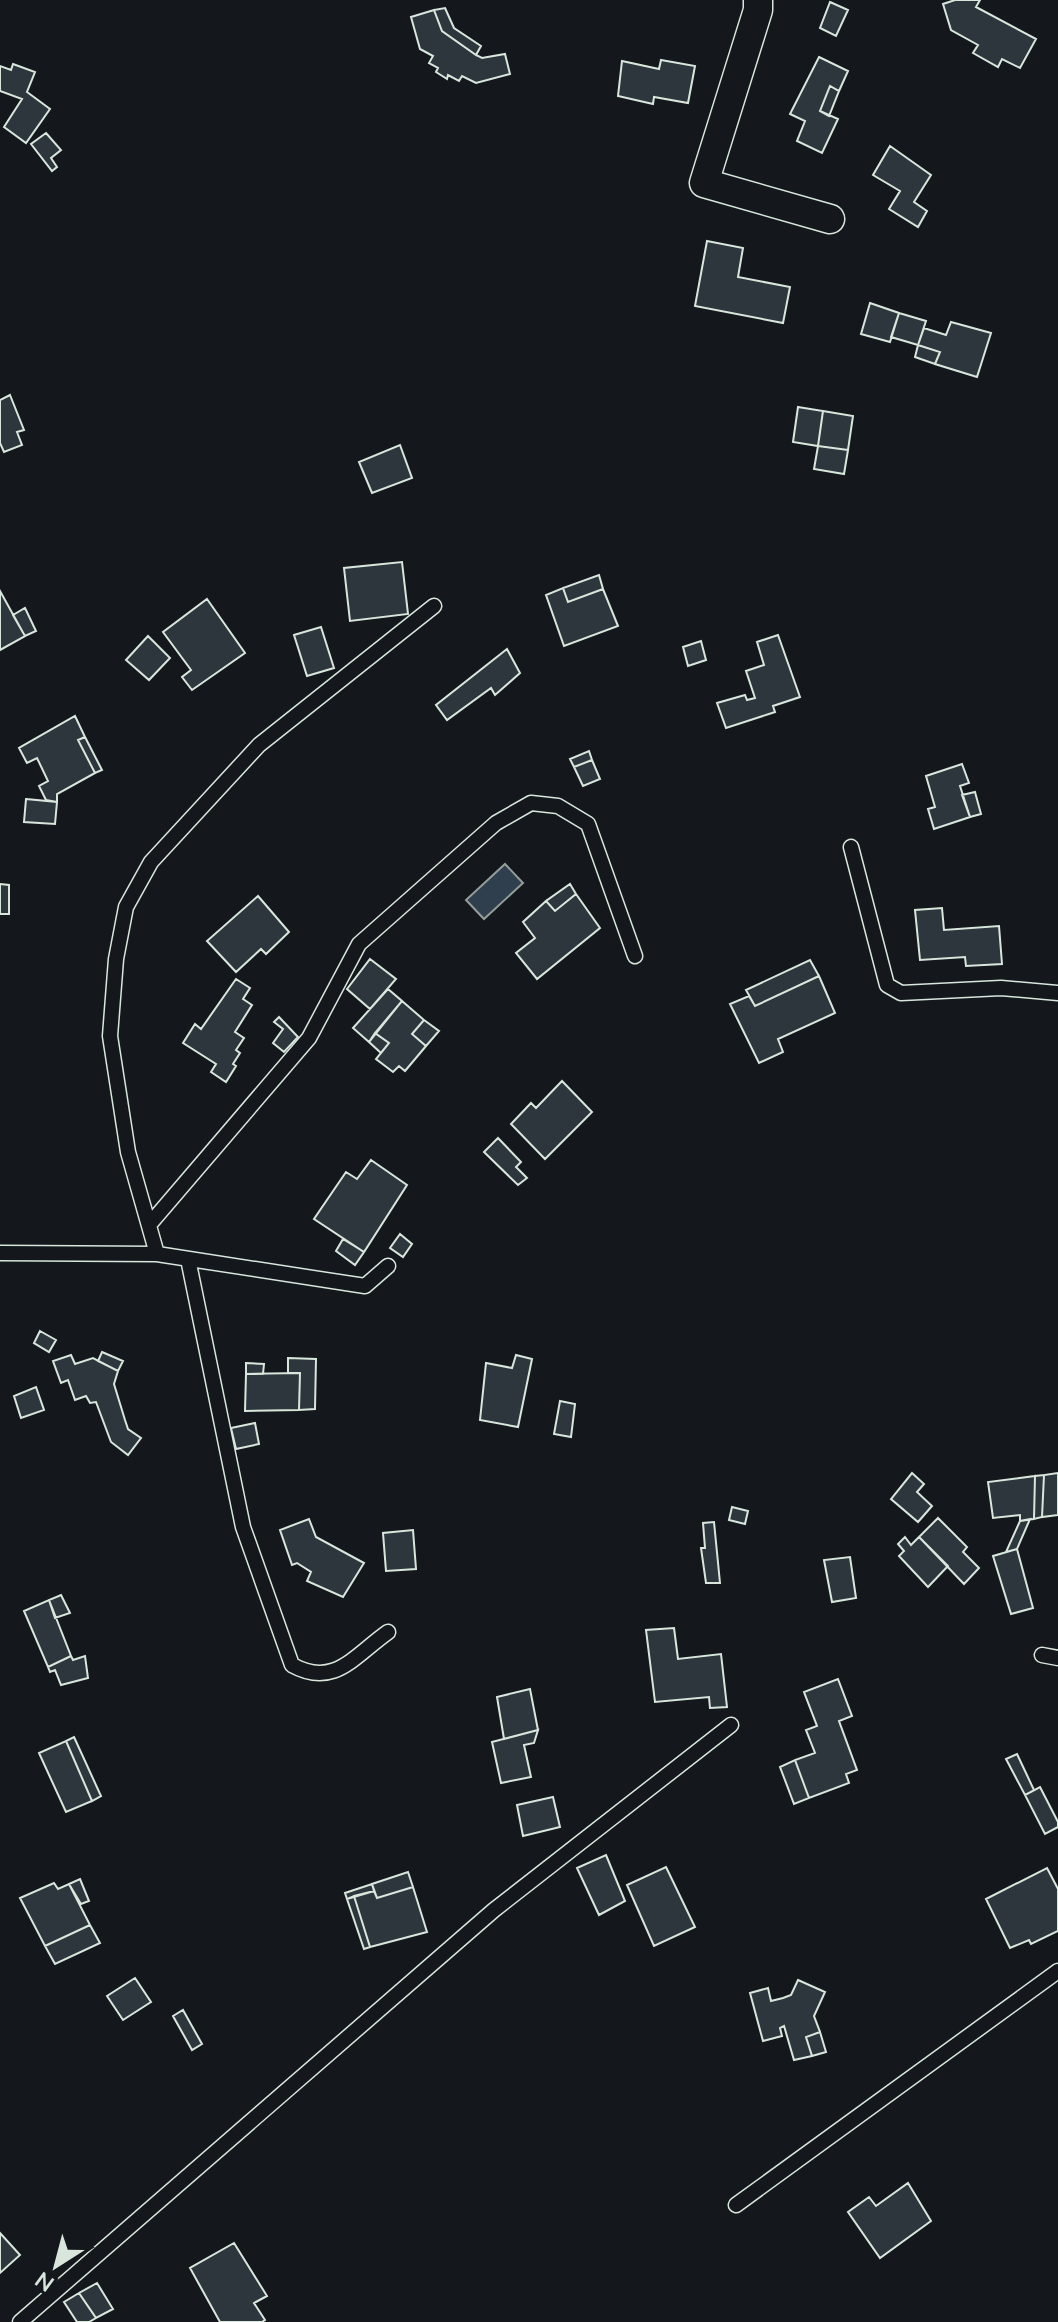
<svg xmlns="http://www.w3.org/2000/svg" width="1058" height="2322" font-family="Mulish,sans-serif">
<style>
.water{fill:#2f3f4d;stroke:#939e99;stroke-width:2}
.building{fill:#2c363c;stroke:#d8e6dc;stroke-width:2}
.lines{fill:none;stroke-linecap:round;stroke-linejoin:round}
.service-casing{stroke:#d8e6dc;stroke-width:17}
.minor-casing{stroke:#d8e6dc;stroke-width:31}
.service{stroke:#14181c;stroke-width:14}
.minor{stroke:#14181c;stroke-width:28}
</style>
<rect width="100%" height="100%" fill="#14181c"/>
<path class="water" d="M 505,864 L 523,883 L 484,919 L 466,900 Z"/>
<path class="building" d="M 955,0 L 980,0 L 976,7 L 1036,39 L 1020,68 L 1002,59 L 998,67 L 973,53 L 978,45 L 951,30 L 943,4 Z
M 830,2 L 848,10 L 836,36 L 820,28 Z
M 445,8 L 454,28 L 481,46 L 476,55 L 442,31 L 434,10 Z
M 434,10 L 442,31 L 476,55 L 482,58 L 505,54 L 510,74 L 476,83 L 462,76 L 459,81 L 448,75 L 447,79 L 436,72 L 438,68 L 429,63 L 433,56 L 420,49 L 411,17 Z
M 819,57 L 848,71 L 839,91 L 830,86 L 820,111 L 838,119 L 822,153 L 797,141 L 805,121 L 790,114 Z
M 661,60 L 695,66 L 688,103 L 654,97 L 653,104 L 618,96 L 622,61 L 659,69 Z
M 13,64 L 35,72 L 27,92 L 50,109 L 26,143 L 4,127 L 22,99 L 0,91 L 0,66 L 11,70 Z
M 830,86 L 839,91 L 829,116 L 820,111 Z
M 46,133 L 61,150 L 51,158 L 57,167 L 52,171 L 31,144 Z
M 890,146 L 931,175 L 914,202 L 927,211 L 918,227 L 889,209 L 900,191 L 873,175 Z
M 707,241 L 743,248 L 738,277 L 790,287 L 783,323 L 695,306 Z
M 870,303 L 899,313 L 890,342 L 861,334 Z
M 899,313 L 926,321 L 918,345 L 891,337 Z
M 951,322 L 991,333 L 977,377 L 935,364 L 940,352 L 918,345 L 924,328 L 946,335 Z
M 918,345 L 940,352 L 935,364 L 915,357 Z
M 10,395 L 24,430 L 17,432 L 22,445 L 4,452 L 0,443 L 0,400 Z
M 798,407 L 823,411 L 818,446 L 793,442 Z
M 823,411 L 853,416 L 848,450 L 818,446 Z
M 400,445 L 412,478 L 372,493 L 359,462 Z
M 818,446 L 848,450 L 844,474 L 814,469 Z
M 402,562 L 408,614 L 350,621 L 344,568 Z
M 599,575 L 603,589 L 568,602 L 563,588 Z
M 563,588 L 568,602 L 603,589 L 618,626 L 564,646 L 546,595 Z
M 0,591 L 25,636 L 0,650 Z
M 207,599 L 245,653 L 192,690 L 182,677 L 191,670 L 163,632 Z
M 25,608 L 36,631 L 25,636 L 13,615 Z
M 321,627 L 334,668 L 307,676 L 294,635 Z
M 778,635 L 800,697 L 773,706 L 775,712 L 726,728 L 717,703 L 745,695 L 747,700 L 755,698 L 746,671 L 764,665 L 757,642 Z
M 148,636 L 170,658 L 149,680 L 126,660 Z
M 701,641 L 706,660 L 688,666 L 683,647 Z
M 507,649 L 520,673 L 495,695 L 491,688 L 447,720 L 436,705 Z
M 75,716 L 85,737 L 78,740 L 95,773 L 57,794 L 57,802 L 46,800 L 39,786 L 48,781 L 37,758 L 27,763 L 19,748 Z
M 85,737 L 102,770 L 95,773 L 78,740 Z
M 589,751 L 592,760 L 574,767 L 570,759 Z
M 592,760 L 600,779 L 583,786 L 574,767 Z
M 962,764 L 969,783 L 960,786 L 970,817 L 934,829 L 928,809 L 935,807 L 926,776 Z
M 975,792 L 981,814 L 970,817 L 962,795 Z
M 26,799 L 57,802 L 55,824 L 24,822 Z
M 0,884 L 9,885 L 9,914 L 0,914 Z
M 570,884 L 576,894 L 555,911 L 546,901 Z
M 576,894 L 600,928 L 537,979 L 516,953 L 535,938 L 523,922 L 546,901 L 555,911 Z
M 258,896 L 289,932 L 266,954 L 261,949 L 236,972 L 207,941 Z
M 942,908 L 944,930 L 999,926 L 1002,964 L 966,966 L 965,957 L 920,960 L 915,910 Z
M 370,959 L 396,979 L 370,1009 L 347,989 Z
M 810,960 L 819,976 L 755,1006 L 746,990 Z
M 819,976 L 835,1013 L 778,1039 L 783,1052 L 759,1063 L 730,1004 L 749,996 L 755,1006 Z
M 236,979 L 250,988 L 243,999 L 252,1005 L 235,1032 L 244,1038 L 236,1050 L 240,1053 L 233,1064 L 236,1066 L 226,1082 L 211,1072 L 216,1064 L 183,1043 L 195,1024 L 201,1029 Z
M 388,989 L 402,1001 L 369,1042 L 353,1028 Z
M 402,1001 L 424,1020 L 412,1034 L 426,1046 L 405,1071 L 399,1066 L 393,1072 L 376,1059 L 389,1043 L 375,1033 Z
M 279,1017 L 298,1037 L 284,1052 L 273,1043 L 283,1029 L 274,1022 Z
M 424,1020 L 439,1031 L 426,1046 L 412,1034 Z
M 375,1033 L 389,1043 L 381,1053 L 369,1042 Z
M 562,1081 L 592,1112 L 545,1159 L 511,1124 L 531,1103 L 536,1108 Z
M 498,1138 L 521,1162 L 516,1167 L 527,1178 L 518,1185 L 484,1152 Z
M 371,1160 L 407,1185 L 364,1252 L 314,1219 L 346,1172 L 357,1179 Z
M 400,1234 L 412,1244 L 403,1257 L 390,1248 Z
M 343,1239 L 364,1252 L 355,1265 L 336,1251 Z
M 40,1331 L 56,1340 L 49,1352 L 34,1343 Z
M 102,1352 L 123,1361 L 118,1371 L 98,1361 Z
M 71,1355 L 75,1364 L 93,1358 L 118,1371 L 114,1384 L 125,1420 L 128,1429 L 141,1438 L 128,1455 L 111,1442 L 96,1402 L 90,1403 L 86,1396 L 75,1400 L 68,1380 L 61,1383 L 53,1361 Z
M 516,1355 L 532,1359 L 518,1427 L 480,1420 L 486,1363 L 512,1368 Z
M 288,1358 L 316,1359 L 315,1409 L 299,1410 L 300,1373 L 288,1373 Z
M 246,1363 L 264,1364 L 263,1374 L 246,1374 Z
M 300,1373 L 299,1410 L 245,1411 L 246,1374 Z
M 36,1387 L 44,1410 L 21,1418 L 14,1396 Z
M 560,1401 L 575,1404 L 571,1437 L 554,1434 Z
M 255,1423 L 259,1444 L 236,1449 L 231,1428 Z
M 912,1473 L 924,1484 L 917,1492 L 932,1506 L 918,1522 L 891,1499 Z
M 1058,1473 L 1058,1515 L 1042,1517 L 1044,1475 Z
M 1044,1475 L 1042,1517 L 1034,1519 L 1035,1476 Z
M 1035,1476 L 1034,1519 L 1020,1521 L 1020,1515 L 993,1518 L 988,1482 Z
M 732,1507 L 748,1511 L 745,1524 L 729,1520 Z
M 938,1518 L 967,1547 L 963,1552 L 979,1568 L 964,1584 L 919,1537 Z
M 309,1519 L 316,1537 L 364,1563 L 343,1597 L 307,1581 L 311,1572 L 297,1563 L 292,1565 L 280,1530 Z
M 1030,1519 L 1017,1549 L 1006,1552 L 1020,1521 Z
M 714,1522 L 720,1583 L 706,1583 L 701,1548 L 705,1548 L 703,1523 Z
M 413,1530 L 416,1569 L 386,1571 L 383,1533 Z
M 905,1537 L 911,1545 L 919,1537 L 948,1566 L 928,1587 L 899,1556 L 904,1551 L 898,1544 Z
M 1017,1549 L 1033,1608 L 1011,1614 L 993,1556 Z
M 850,1557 L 856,1598 L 832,1602 L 824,1560 Z
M 61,1595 L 70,1613 L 55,1618 L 49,1600 Z
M 49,1600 L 71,1656 L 48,1667 L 24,1611 Z
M 674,1628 L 678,1659 L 721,1654 L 727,1707 L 710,1708 L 709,1697 L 655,1702 L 646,1630 Z
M 71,1656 L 73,1660 L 85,1656 L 88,1678 L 61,1685 L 55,1670 L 50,1672 L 48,1667 Z
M 838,1679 L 852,1716 L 839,1721 L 857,1770 L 846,1774 L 849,1783 L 809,1798 L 795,1760 L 815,1753 L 806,1730 L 817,1726 L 804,1692 Z
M 530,1689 L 538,1730 L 504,1739 L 497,1697 Z
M 538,1730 L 534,1743 L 524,1745 L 531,1777 L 501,1783 L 492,1742 Z
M 74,1737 L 101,1796 L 92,1801 L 66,1741 Z
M 66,1741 L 92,1801 L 66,1812 L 39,1753 Z
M 1017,1754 L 1034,1790 L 1025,1795 L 1006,1759 Z
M 795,1760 L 809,1798 L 794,1804 L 780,1767 Z
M 1040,1787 L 1058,1822 L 1058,1827 L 1045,1834 L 1025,1795 Z
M 553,1797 L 560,1827 L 523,1836 L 517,1805 Z
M 606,1855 L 625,1901 L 599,1915 L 577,1868 Z
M 666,1867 L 695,1927 L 654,1946 L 627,1885 Z
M 1047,1868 L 1058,1889 L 1058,1931 L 1031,1944 L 1029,1940 L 1010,1948 L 986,1899 Z
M 408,1872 L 413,1887 L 377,1898 L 372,1884 Z
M 80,1879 L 89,1901 L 81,1904 L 69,1884 Z
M 54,1883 L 58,1889 L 69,1884 L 90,1925 L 45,1946 L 20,1898 Z
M 372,1884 L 374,1891 L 347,1899 L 345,1893 Z
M 413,1887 L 427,1932 L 370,1947 L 354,1896 L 374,1891 L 377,1898 Z
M 354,1896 L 370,1947 L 364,1949 L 347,1899 Z
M 90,1925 L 100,1943 L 55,1964 L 45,1946 Z
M 135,1978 L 151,2002 L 123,2020 L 107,1996 Z
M 798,1980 L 825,1992 L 814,2016 L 820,2032 L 806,2037 L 812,2056 L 794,2060 L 784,2026 L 780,2028 L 782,2036 L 763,2041 L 750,1993 L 768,1988 L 771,2001 L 783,1998 L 791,1995 Z
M 183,2010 L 202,2044 L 192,2050 L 173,2016 Z
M 820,2032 L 826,2052 L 812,2056 L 806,2037 Z
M 908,2183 L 931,2221 L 880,2258 L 848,2212 L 869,2197 L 876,2206 Z
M 0,2233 L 20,2255 L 0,2273 Z
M 234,2243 L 267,2296 L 254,2303 L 265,2320 L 262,2322 L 220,2322 L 190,2268 Z
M 97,2283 L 113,2309 L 96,2318 L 79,2293 Z
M 79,2293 L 96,2318 L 89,2322 L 77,2322 L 64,2302 Z"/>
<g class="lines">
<defs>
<path id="service" d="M 851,847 L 887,985 L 901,993 L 1001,988 L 1058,993
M 149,1225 L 309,1038 L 359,944 L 496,823 L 531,803 L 558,806 L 588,824 L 635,956
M 0,1253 L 157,1254 L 365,1286 L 388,1266
M 157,1254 L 128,1152 L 110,1036 L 116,959 L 126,907 L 151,862 L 259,745 L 434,606
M 188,1259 L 243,1527 L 292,1665 C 334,1688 353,1657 388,1632
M 1042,1655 L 1058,1658
M 736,2205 L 1058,1971
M 20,2322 L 494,1910 L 731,1725"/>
<path id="minor" d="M 758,0 L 758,10 L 704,183 L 830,219"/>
</defs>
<use href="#service" class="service-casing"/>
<use href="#minor" class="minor-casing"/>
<use href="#service" class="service"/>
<use href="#minor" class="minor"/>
</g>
<g transform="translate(56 2266) rotate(216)" stroke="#14181c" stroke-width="6" paint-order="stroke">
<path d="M0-6L14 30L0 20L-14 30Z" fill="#d8e6dc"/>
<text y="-12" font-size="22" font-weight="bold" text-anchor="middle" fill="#d8e6dc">N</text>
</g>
</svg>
